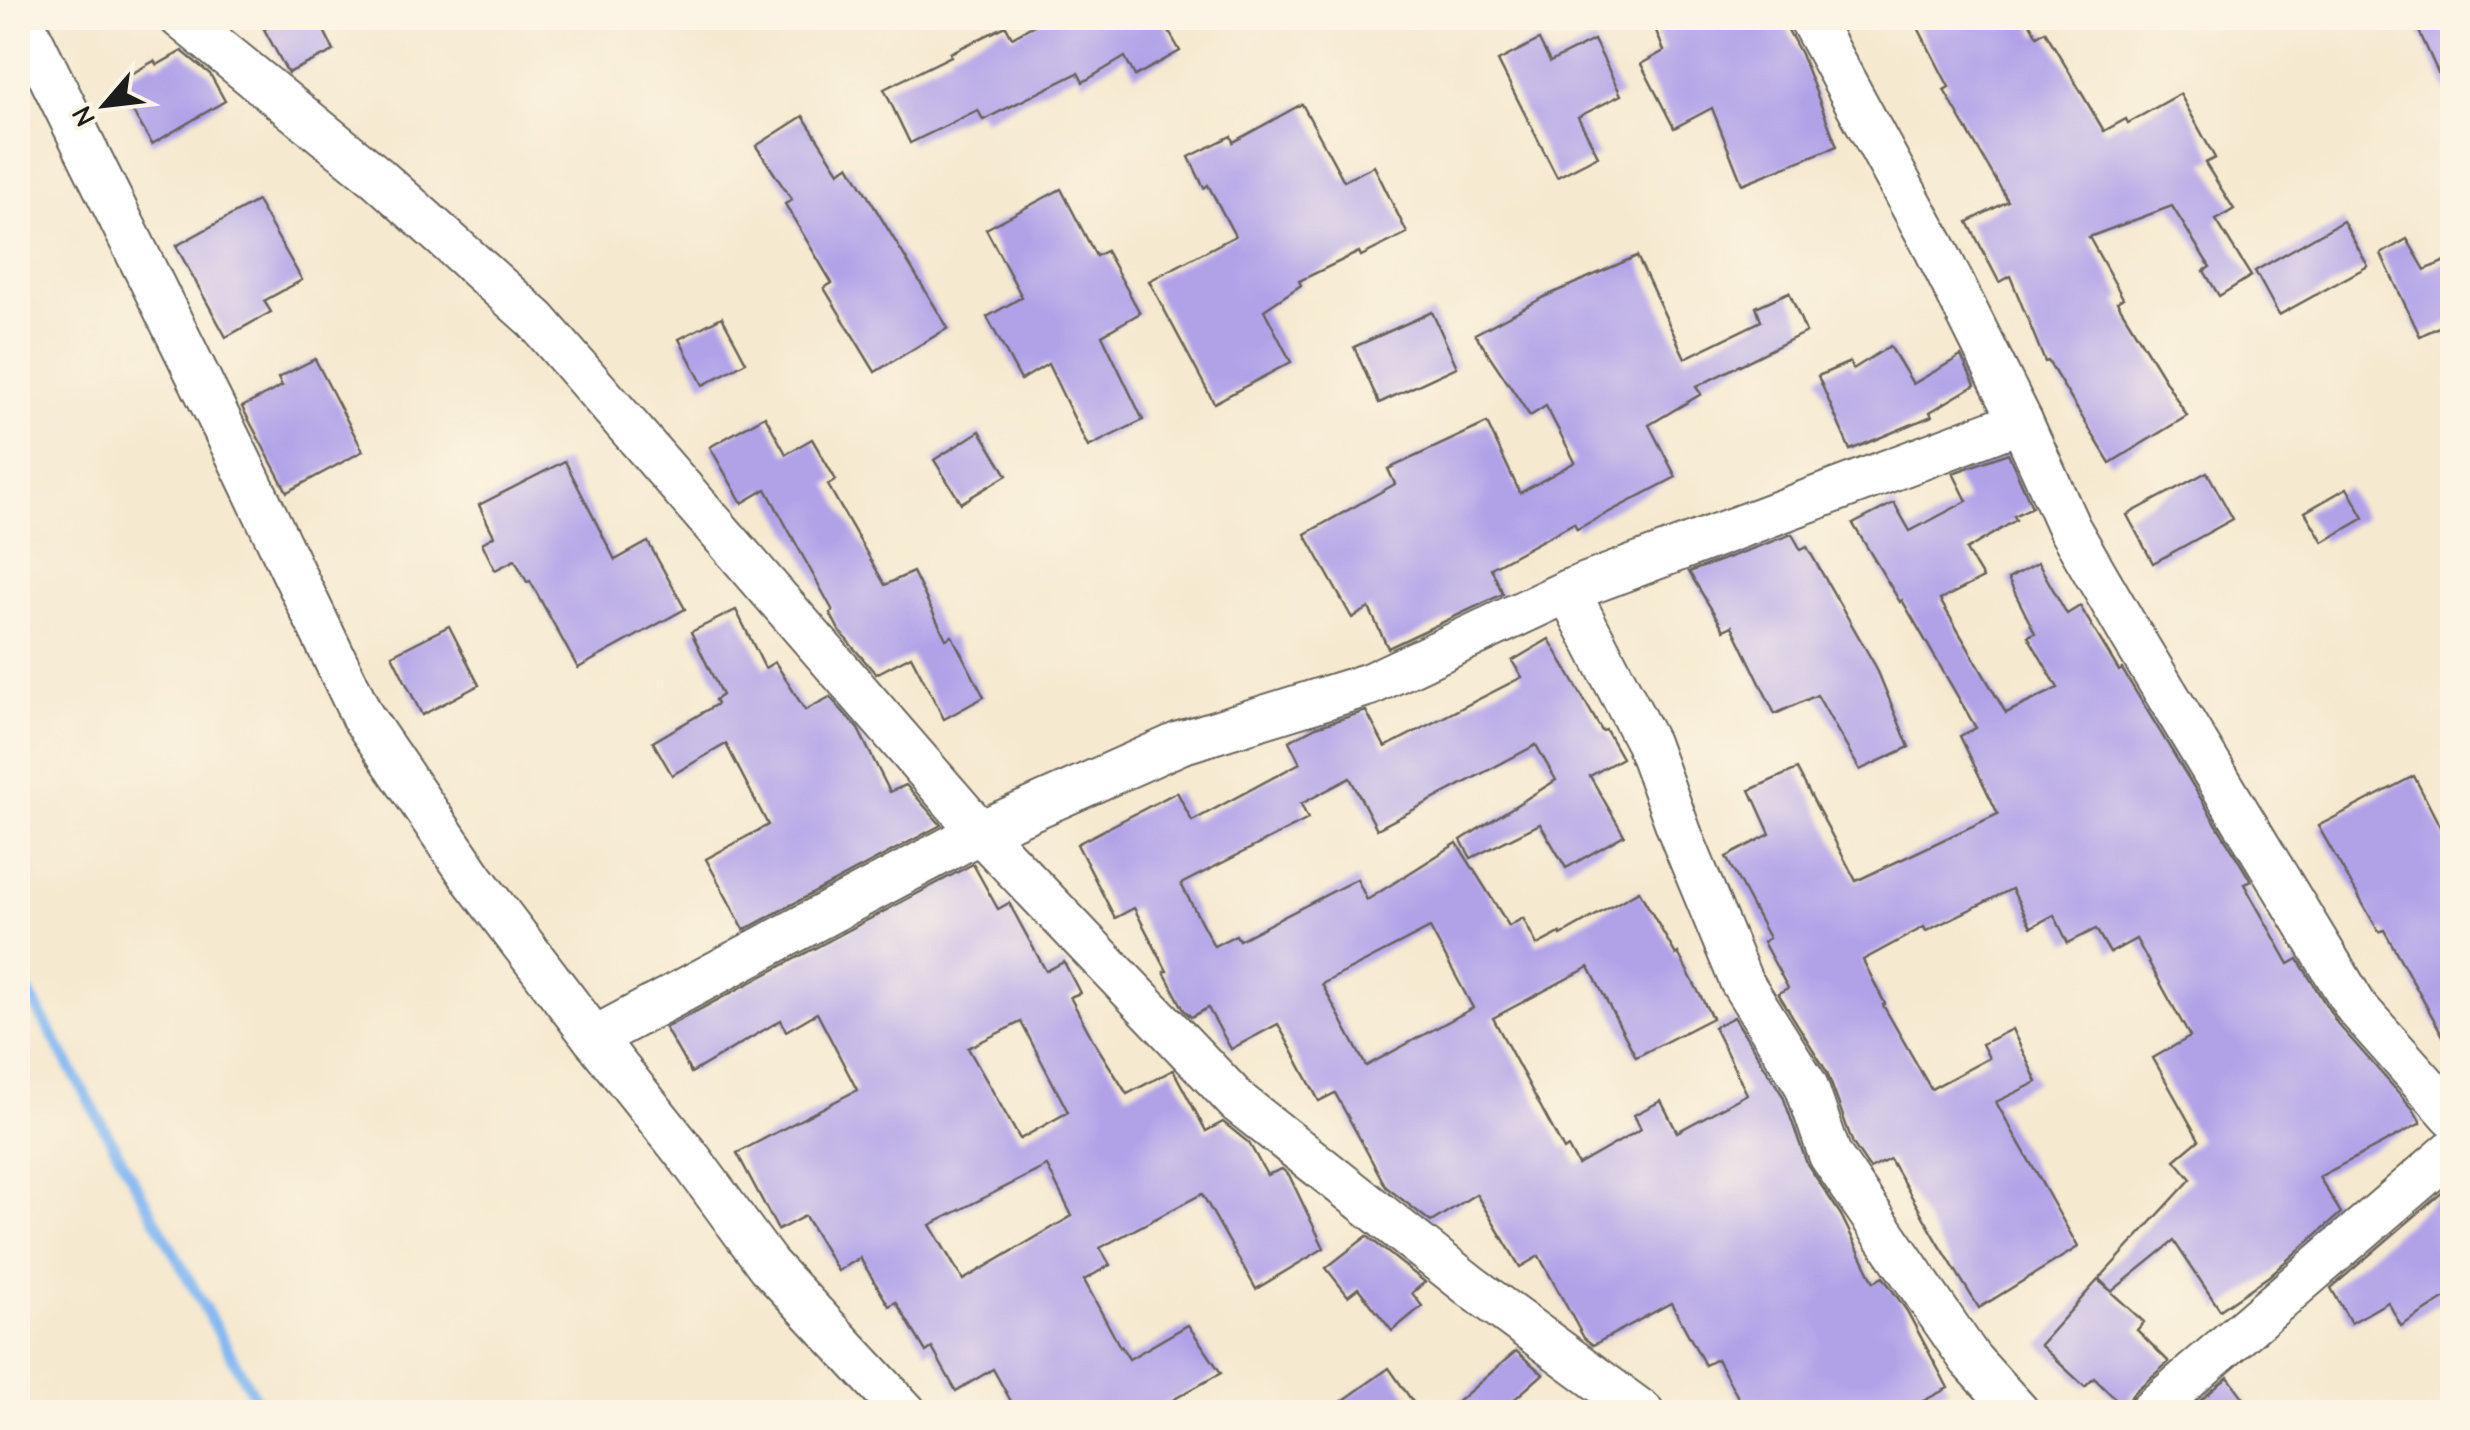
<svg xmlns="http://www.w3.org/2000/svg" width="2470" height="1430" font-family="'Comic Neue',sans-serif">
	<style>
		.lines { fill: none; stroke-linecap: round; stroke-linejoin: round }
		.stream { stroke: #84b9f2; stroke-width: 11 }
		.building { fill: #b1a2e8; fill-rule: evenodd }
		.minor-casing { stroke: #68645b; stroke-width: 46 }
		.minor { stroke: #fff; stroke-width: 42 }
	</style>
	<rect width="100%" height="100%" fill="#fcf5e5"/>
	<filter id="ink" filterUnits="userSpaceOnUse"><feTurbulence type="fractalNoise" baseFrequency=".01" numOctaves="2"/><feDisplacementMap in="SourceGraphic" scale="20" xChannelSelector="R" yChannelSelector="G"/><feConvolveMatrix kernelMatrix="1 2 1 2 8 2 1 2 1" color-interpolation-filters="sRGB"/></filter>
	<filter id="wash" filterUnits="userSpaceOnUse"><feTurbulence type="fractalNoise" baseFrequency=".0048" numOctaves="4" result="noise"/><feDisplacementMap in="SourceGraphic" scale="40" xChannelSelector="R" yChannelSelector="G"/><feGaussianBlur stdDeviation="2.25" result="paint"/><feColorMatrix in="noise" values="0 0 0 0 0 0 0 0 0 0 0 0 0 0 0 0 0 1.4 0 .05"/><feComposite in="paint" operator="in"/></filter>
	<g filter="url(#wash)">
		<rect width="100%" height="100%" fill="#f5e9cf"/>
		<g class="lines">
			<path class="stream" d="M18,974L263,1412"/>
		</g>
		<g id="blocks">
			<g class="building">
				<path d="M288,18H318L334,51L288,73L264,29Z"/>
				<path d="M1047,18H1161L1180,51L1135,76L1125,57L1083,82L1078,73L983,120L978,110L910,143L884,89L951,56L950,53L1006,26L1012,37Z"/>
				<path d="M1651,18H1785L1788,30L1801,54L1837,146L1742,184L1712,108L1674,128L1641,64L1664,51Z"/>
				<path d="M1913,18H2027L2037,36L2045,31L2104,131L2126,119L2128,123L2180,94L2215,158L2205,163L2234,209L2216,220L2251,276L2219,296L2204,271L2210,267L2172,206L2089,237L2123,298L2117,302L2187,416L2110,463L2048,361L2045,362L2010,276L1999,282L1968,222L2008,201L1944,90L1949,87Z"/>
				<path d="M2413,18H2452V103Z"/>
				<path d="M1539,40L1550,62L1594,40L1621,95L1578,117L1598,156L1557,177L1498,61Z"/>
				<path d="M182,51L210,74L225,101L152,144L116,83L154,61L157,65Z"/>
				<path d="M1302,104L1344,181L1374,166L1407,233L1361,256L1359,252L1299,281L1301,285L1264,310L1291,362L1214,403L1149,281L1235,236L1208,185L1204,188L1189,157L1231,136L1233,142Z"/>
				<path d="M803,116L839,172L849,165L948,328L875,372L824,288L832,283L785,204L792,200L756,146Z"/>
				<path d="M1061,189L1096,256L1106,251L1140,313L1102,335L1143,420L1088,447L1048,364L1021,380L987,317L1022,297L986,229Z"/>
				<path d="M257,201L302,280L264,301L271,312L226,337L176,246Z"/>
				<path d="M2343,221L2368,266L2279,315L2255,271Z"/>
				<path d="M2407,239L2425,270L2452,258V321L2420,336L2381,254Z"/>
				<path d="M1637,256L1685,358L1761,321L1756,307L1789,292L1806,332L1696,387L1701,394L1649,425L1676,477L1577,529L1574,523L1491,568L1503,594L1388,648L1369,608L1352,618L1305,534L1395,484L1388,469L1487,423L1520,493L1575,462L1546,406L1530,416L1475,334L1546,296Z"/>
				<path d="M1432,312L1457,367L1379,403L1354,347Z"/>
				<path d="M722,317L746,362L703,385L679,339Z"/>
				<path d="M1890,346L1913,384L1961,356L1975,385L1930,412L1932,416L1850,450L1818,376L1850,362L1853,369Z"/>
				<path d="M315,359L363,451L287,492L242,407L282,386L278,378Z"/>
				<path d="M765,416L786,454L812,439L836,480L828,485L885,585L913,572L946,639L952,636L984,697L944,719L911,656L876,674L840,632L830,613L833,611L766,489L742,503L710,447Z"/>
				<path d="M980,431L1007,475L961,503L934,460Z"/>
				<path d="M2008,453L2032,507L2014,516L2016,520L1966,550L1983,578L1940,600L2006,713L2058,688L2028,636L2035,633L2008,579L2038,563L2067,614L2080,606L2119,671L2122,669L2251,881L2244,884L2289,964L2298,959L2337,1023L2413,1109L2421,1123L2319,1177L2341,1213L2269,1276L2220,1310L2174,1241L2111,1292L2144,1322L2137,1330L2169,1362L2133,1393L2125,1408L2094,1378L2085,1387L2040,1345L2098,1280L2111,1291L2099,1279L2191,1179L2175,1160L2199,1140L2153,1058L2190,1037L2136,939L2110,953L2096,929L2068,943L2054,915L2031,927L2012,889L1926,931L1924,927L1863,960L1885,1004L1883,1005L1931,1089L1989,1058L1982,1044L2012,1029L2037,1082L1996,1102L2078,1247L1979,1308L1939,1244L1890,1159L1870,1169L1853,1144L1827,1072L1778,993L1788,988L1763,942L1769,938L1726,857L1770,834L1750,790L1797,769L1856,881L1998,814L1960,736L1976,728L1902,600L1900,602L1853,524L1894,503L1910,531L1967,501L1953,473Z"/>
				<path d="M565,461L615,560L648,542L685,609L578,668L530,581L527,582L515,560L495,570L482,543L494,536L479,505Z"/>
				<path d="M2207,472L2233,519L2153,563L2127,515Z"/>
				<path d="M2347,488L2364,518L2323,542L2305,512Z"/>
				<path d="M1792,534L1801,550L1807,547L1876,667L1909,747L1860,770L1817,695L1775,714L1732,626L1724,630L1689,572Z"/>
				<path d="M736,610L765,668L775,662L805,710L830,697L858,729L890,792L906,785L941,825L744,930L706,859L768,825L726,744L672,775L653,742L717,704L715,700L722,695L691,632Z"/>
				<path d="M449,626L479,685L422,715L392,655Z"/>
				<path d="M1549,639L1602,731L1606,730L1622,758L1590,776L1624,835L1566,868L1540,824L1471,858L1461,840L1556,780L1536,745L1377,829L1350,778L1301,804L1308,819L1181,884L1214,946L1236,935L1239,940L1357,879L1367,900L1457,843L1509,926L1523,918L1537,945L1560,933L1561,935L1639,891L1676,955L1678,953L1712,1018L1636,1057L1589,967L1493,1018L1564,1150L1568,1147L1578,1165L1641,1129L1634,1115L1661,1101L1677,1132L1747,1094L1714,1027L1734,1017L1783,1096L1807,1164L1841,1215L1874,1282L1883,1277L1907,1311L1948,1388L1902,1412H1746L1717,1359L1705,1365L1671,1303L1593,1345L1584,1338L1539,1256L1520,1267L1476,1194L1431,1222L1386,1187L1335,1093L1319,1101L1278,1024L1231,1049L1208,1008L1191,1017L1184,1010L1164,972L1167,971L1134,908L1115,918L1077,844L1177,792L1192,821L1300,763L1289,741L1316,727L1366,711L1385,747L1522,677L1512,661ZM1430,928L1473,1008L1366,1066L1322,984Z"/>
				<path d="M2414,776L2452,850V1052L2384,930L2379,932L2318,826Z"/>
				<path d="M973,864L998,909L1009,903L1046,971L1064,962L1080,993L1070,997L1093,1040L1127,1094L1173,1070L1206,1131L1223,1122L1249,1143L1267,1175L1282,1169L1289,1175L1324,1248L1256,1289L1202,1194L1100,1248L1110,1265L1084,1280L1120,1347L1121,1346L1129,1359L1188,1325L1221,1373L1151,1412H1017L993,1369L956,1391L932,1348L926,1352L896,1302L889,1306L860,1258L838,1271L805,1216L778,1230L737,1153L857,1090L817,1013L786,1031L781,1020L691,1073L665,1028ZM1021,1022L1068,1112L1020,1139L968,1048ZM1047,1166L1072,1216L963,1280L930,1225Z"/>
				<path d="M2452,1184V1294L2401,1326L2388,1302L2351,1323L2331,1288Z"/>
				<path d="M1367,1236L1425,1282L1412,1293L1422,1306L1392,1331L1358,1288L1348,1296L1326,1268Z"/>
				<path d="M1516,1351L1543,1374L1500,1412H1446Z"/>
				<path d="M1389,1368L1420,1412H1327Z"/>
				<path d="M2228,1377L2254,1412H2187Z"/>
			</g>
		</g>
	</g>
	<g filter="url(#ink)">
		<use href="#blocks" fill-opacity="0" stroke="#68645b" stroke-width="2.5"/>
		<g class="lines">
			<g class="minor-casing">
				<g id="minor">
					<path d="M21,18L239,459L362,716L473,879L594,1038L691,1160L768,1265L905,1412"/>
					<path d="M181,18L378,178L536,320L980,832L1238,1102L1472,1287L1642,1412"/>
					<path d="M1810,18L1935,248L2021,421L2069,528L2131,635L2356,1007L2452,1115"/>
					<path d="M1568,591L1647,743L1683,841L1741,981L1806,1085L1830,1155L1970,1359L2018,1412"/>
					<path d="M594,1038L980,832L1180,743L1370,684L1568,591L2021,421"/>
					<path d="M2149,1412L2452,1151"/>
				</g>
			</g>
			<use href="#minor" class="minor"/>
		</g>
	</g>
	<rect width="2470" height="1430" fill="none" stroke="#fcf5e5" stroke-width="60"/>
	<g transform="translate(105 105) rotate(242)" stroke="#fcf5e5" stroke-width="8" paint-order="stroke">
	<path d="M0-8L18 38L0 25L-18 38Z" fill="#1c1c1c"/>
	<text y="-15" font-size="28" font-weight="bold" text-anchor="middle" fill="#1c1c1c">N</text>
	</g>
</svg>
